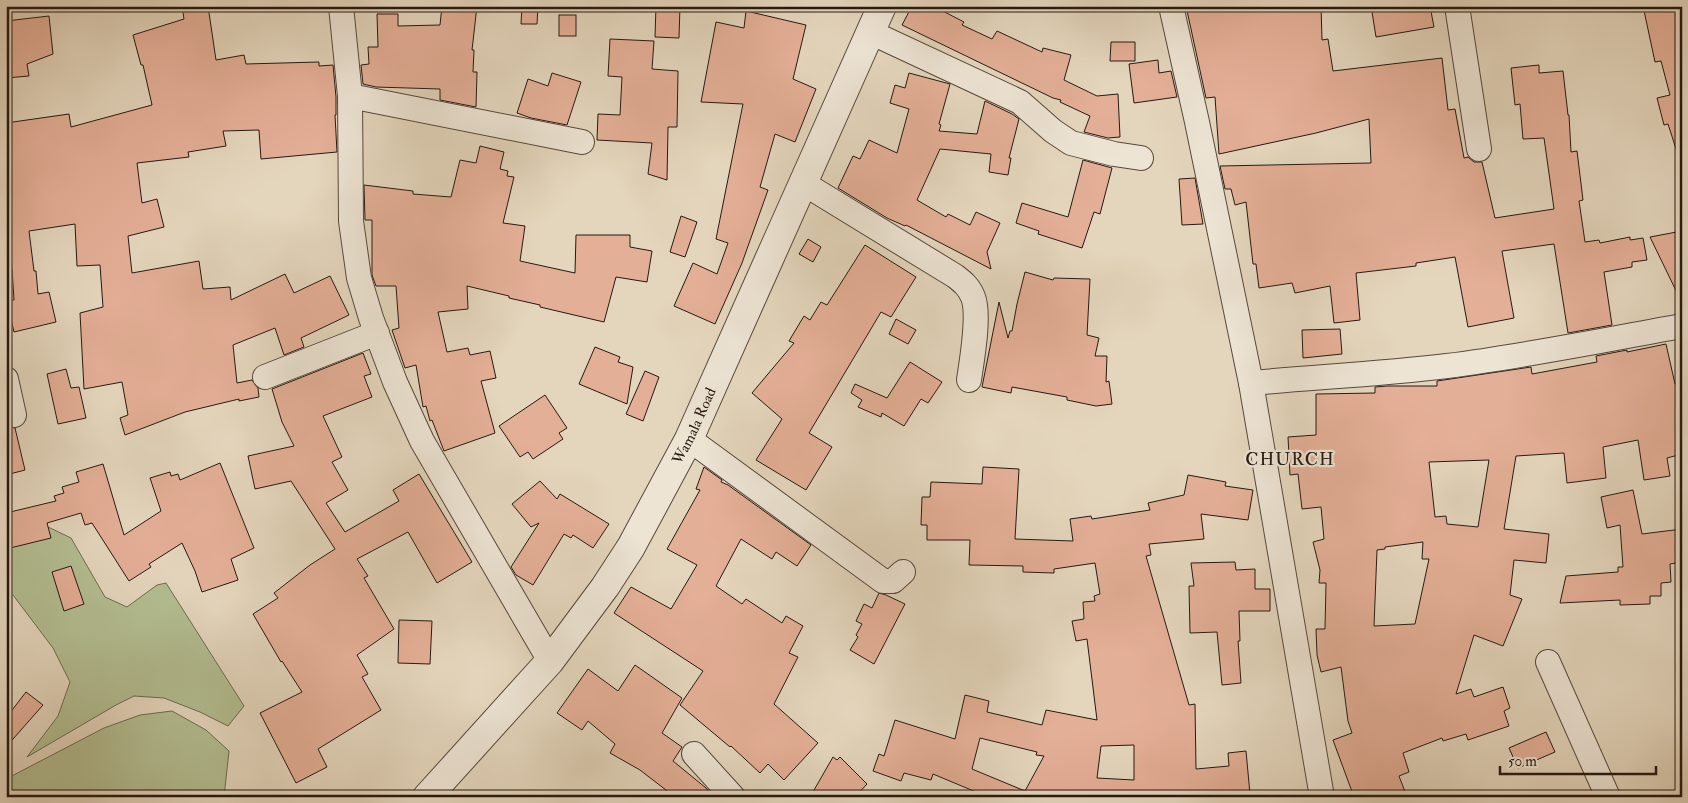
<svg xmlns="http://www.w3.org/2000/svg" width="1688" height="803" font-family="'IM FELL Double Pica',serif">
	<style>
		.green { fill: #b3be92; stroke: #6c6c52 }
		.building { fill: #e4af97; stroke: #261911; fill-rule: evenodd }
		.lines { fill: none; stroke-linecap: round; stroke-linejoin: round }
		.minor-casing { stroke: #56483c; stroke-width: 26 }
		.tertiary-casing { stroke: #56483c; stroke-width: 30 }
		.minor { stroke: #ede4d4; stroke-width: 24 }
		.tertiary { stroke: #ede4d4; stroke-width: 28 }
		.labels { text-anchor: middle; dominant-baseline: central; stroke-width: 4.5; stroke-linejoin: round; paint-order: stroke }
		.street-label { font-size: 15px; fill: #261911; stroke: #ede4d4 }
		.quarter-label { font-size: 18px; letter-spacing: 1px; fill: #261911; stroke: #ede4d4 }
	</style>
	<rect width="100%" height="100%" fill="#e4d6bd"/>
	<filter id="stains"><feTurbulence type="fractalNoise" baseFrequency=".004" numOctaves="4"/><feColorMatrix values="0 0 0 0 .2 0 0 0 0 .09 0 0 0 0 .02 0 0 0 .5 -.17"/></filter>
	<radialGradient id="worn" r=".72"><stop offset=".6" stop-color="#630" stop-opacity="0"/><stop offset="1" stop-color="#630" stop-opacity=".3"/></radialGradient>
	<g class="green">
		<path d="M44,525L71,538L105,597L127,607L157,585L166,583L244,706L228,726L200,712L164,698L134,696L116,705L27,757L58,716L70,682L53,648L13,595L6,590V549Z"/>
		<path d="M172,711L206,730L229,751L224,797H11L6,793V779L104,728L140,715Z"/>
	</g>
	<g class="building">
		<path d="M182,6H208L216,60L244,55L246,64L319,62V66L333,65L336,97V115H335L337,152L261,159L259,130L223,131L226,146L188,152L189,157L137,163L142,203L157,199L164,227L128,236L132,273L199,261L203,289L230,287L231,300L285,274L294,293L330,276L349,315L301,338L304,347L284,355L275,328L233,345L237,383L252,380L258,388L259,397L239,401V399L185,412L125,435L120,418L128,415L122,382L84,389L80,313L103,307L100,265L77,266L75,224L29,231L34,271H36L38,294L49,292L56,322L14,332L7,301L14,300L12,269H8L6,258V123L69,114L71,127L152,105L143,65H141L133,35L184,19Z"/>
		<path d="M442,6H477L472,50H474L473,72H477L476,107L440,100V89L376,87L363,84L361,65L369,64L368,47H378L377,14H398V26L440,25Z"/>
		<path d="M522,6H538L537,24H521Z"/>
		<path d="M656,6H680L679,38L655,37Z"/>
		<path d="M912,6H933L964,22L962,25L992,39L997,31L1042,52L1043,48L1071,55L1064,80L1097,96L1118,94L1120,137L1108,138L1084,132L1090,116L1060,102L1061,100L1053,98L902,25Z"/>
		<path d="M1186,6H1321L1322,40L1328,39L1333,71L1442,58L1448,110L1455,109L1464,158L1468,157L1474,162H1482L1495,218L1554,209L1544,138L1523,139L1520,104L1515,105L1511,68L1539,65V73L1563,71L1568,115H1569L1571,152L1577,151L1583,200L1579,201L1585,242L1599,240L1600,243L1630,237V240L1643,238L1647,260L1632,262V267L1604,272L1612,325L1568,333L1554,244L1502,251L1514,318L1468,327L1455,257L1416,263V266L1356,273L1360,320L1334,323L1330,286L1295,293L1292,283L1259,288L1256,264H1253L1246,202L1235,205L1231,189H1225L1220,166L1371,163L1369,119L1316,133L1219,154L1215,97L1206,98Z"/>
		<path d="M1377,6H1430L1434,27L1376,37L1372,12L1378,10Z"/>
		<path d="M1643,6H1675L1682,39V155H1678L1668,124L1664,125L1657,98L1670,95L1661,61L1655,62Z"/>
		<path d="M746,11L806,25L793,79L816,89L795,142L775,134L760,187L768,190L742,263L715,324L674,306L693,263L717,274L728,243L716,239L743,104L701,102L716,22L744,28Z"/>
		<rect x="559" y="15" width="17" height="21"/>
		<path d="M49,16L53,54L27,64L29,76L6,78V21Z"/>
		<path d="M610,39L654,41L652,69L678,71L677,127H668L667,180L648,174L652,143L597,140L598,114L620,115L622,77L608,76Z"/>
		<path d="M1111,42H1135V61H1110Z"/>
		<path d="M1158,60L1159,73L1171,71L1177,97L1134,103L1129,64Z"/>
		<path d="M552,73L581,82L567,125L531,118L517,113L528,79L548,86Z"/>
		<path d="M909,73L950,84L939,124L941,125L939,131L977,134L985,101L1012,114L1019,119L1009,158H1011L1008,175L989,172L991,154L940,149L917,200L946,217L948,214L970,225L976,212L1000,223L987,252L991,269L906,225L905,226L887,218L838,188L853,156L860,159L869,140L897,153L909,109L890,103L895,85L905,88Z"/>
		<path d="M480,146L504,152L500,169L508,171L507,176L514,177L503,223L525,226L520,261L575,273L576,235H630V247L652,251L647,282L616,277L604,322L540,307V305L509,298V296L467,286L468,309L438,312L447,352L468,348L470,355L490,351L496,378L481,381L495,433L444,451L432,420L430,421L426,406L423,407L416,365L405,368L392,330L399,328L396,286H376L372,275V220H365L364,185L413,191V194L451,197L460,160L476,163Z"/>
		<path d="M1083,160L1112,168L1100,214L1094,212L1082,248L1038,234L1039,231L1016,223L1022,203L1068,217Z"/>
		<path d="M1195,178L1203,224L1182,225L1179,179Z"/>
		<path d="M681,216L697,222L685,257L670,252Z"/>
		<path d="M1682,231V303L1650,237Z"/>
		<path d="M808,239L821,247L813,262L799,254Z"/>
		<path d="M865,245L916,277L891,317L881,312L809,433L832,447L806,490L756,460L782,419L752,393L794,343L789,341L804,316L810,320L821,302L827,305Z"/>
		<path d="M1025,272L1053,280L1054,278L1090,279L1087,335L1099,338L1095,356H1107L1106,382L1109,381L1112,404L1096,406L1067,400V397L1012,387L1011,393L982,387L999,302L1008,338L1010,331H1012L1017,304Z"/>
		<path d="M896,319L916,330L908,344L889,334Z"/>
		<path d="M1340,329L1342,354L1303,358L1302,330Z"/>
		<path d="M1666,344L1675,384L1682,382V454L1667,458L1670,476L1644,480L1638,440L1603,447L1606,478L1567,483L1564,453L1516,456L1504,529L1549,534L1546,563L1514,560L1510,595L1522,599L1503,646L1474,635L1456,694L1471,689L1474,697L1503,687L1510,708L1504,711L1509,726L1468,740L1466,734L1443,741L1442,738L1403,753L1409,772L1399,776L1407,797H1354L1333,740L1352,733L1348,721L1341,667L1321,672L1317,655L1316,629H1325L1326,583H1319L1320,570L1313,542L1324,539L1321,507L1302,509L1298,474L1290,475L1288,437L1316,435V394L1375,393V387L1387,386H1437V381L1531,367L1532,374L1597,362L1596,356L1627,350V352ZM1489,460L1478,527L1447,524L1446,516L1435,517L1429,462ZM1423,542L1422,559H1429L1415,624L1374,626L1377,550L1385,549V547Z"/>
		<path d="M595,347L620,357L618,362L633,367L627,404L579,384Z"/>
		<path d="M363,353L371,374L364,376L372,397L323,416L342,457L332,462L348,490L326,503L345,532L399,501L393,490L419,474L472,562L437,583L408,532L357,559L368,576L364,578L394,629L357,655L368,674L362,677L381,710L318,749L327,767L296,783L260,713L302,692L282,661L281,662L253,614L278,598L274,593L310,565L335,549L291,481L255,489L248,456L294,446L282,422L272,389Z"/>
		<path d="M910,362L942,382L928,403L921,399L904,426L882,413L881,417L858,407L862,400L851,393L855,384L887,398Z"/>
		<path d="M66,369L71,388L79,387L86,418L58,424L47,374Z"/>
		<path d="M645,371L659,377L643,421L626,414Z"/>
		<path d="M545,395L567,428L559,433L563,439L533,459L528,452L520,457L499,426Z"/>
		<path d="M6,426L15,428L25,470L6,475Z"/>
		<path d="M220,463L254,548L231,559L238,580L202,592L195,571L182,543L149,564L151,567L129,581L92,523L85,525L81,513L47,523L51,538L6,549V513L56,501L54,496L64,493L62,487L79,482L76,472L103,464L124,535L161,511L150,478L170,472L171,476L178,474L180,480Z"/>
		<path d="M704,467L722,480L721,482L728,485L811,545L797,566L776,552L772,559L741,539L716,586L742,604L746,599L782,623L786,616L803,626L789,653L798,657L774,704L818,743L784,780L768,764L760,773L731,746L730,747L680,705L703,671L614,613L631,587L671,609L697,565L667,549L700,490L696,489Z"/>
		<path d="M983,467L1019,469L1015,539L1073,541L1070,519L1091,516L1092,519L1150,510L1148,503L1184,495L1188,475L1226,482L1225,486L1253,490L1248,520L1201,514L1204,539L1149,544L1151,555L1146,556L1189,705L1195,704L1196,769L1229,766L1228,753L1246,751L1250,794L1216,797H988L933,774L931,780L904,773L901,781L873,771L879,754L884,756L895,720L955,739L965,695L989,701L987,712L1042,725L1046,710L1097,720L1087,639L1076,641L1072,621L1084,619L1083,602L1095,601L1094,596L1100,594L1095,563L1054,569V573L1023,572V566L969,565L970,540H927V525H921L922,497H930L931,482L982,484ZM980,738L1037,752L1036,755L1044,756L1025,791L972,769ZM1134,745V780L1097,778L1101,746Z"/>
		<path d="M540,481L557,499L560,494L609,524L593,548L573,535L571,538L564,534L533,585L516,575L511,567L539,523L531,527L512,504Z"/>
		<path d="M1633,490L1642,534L1682,529V562L1670,564L1671,582L1661,583V596H1650V604L1620,605V600L1560,603L1566,576L1618,572V567H1623L1620,525L1607,528L1601,497Z"/>
		<path d="M1235,562L1236,570L1255,569V589H1270V611H1239L1240,641H1238L1241,683L1222,685L1217,632L1190,633L1189,586H1194L1191,563Z"/>
		<path d="M71,566L84,604L64,611L52,572Z"/>
		<path d="M879,593L886,595L905,604L874,664L850,650L858,637L856,635L862,624L856,621L864,604L872,608Z"/>
		<path d="M399,620L432,621L430,664L398,663Z"/>
		<path d="M635,665L682,698L662,733L682,747L673,761L706,788L714,797H675L640,770L610,753L615,744L588,721L582,730L557,713L588,669L618,691Z"/>
		<path d="M26,692L43,705L6,747V718Z"/>
		<path d="M1546,732L1555,752L1518,768L1509,748Z"/>
		<path d="M833,757L837,760L840,757L867,784L855,797H810Z"/>
	</g>
	<g class="lines">
		<g class="minor-casing">
			<g id="minor">
				<path d="M341,6L350,96L351,221L359,278L371,318L395,382L422,441L550,661"/>
				<path d="M1171,6L1197,122L1251,383L1322,797"/>
				<path d="M1457,6L1479,149"/>
				<path d="M870,32L1020,102L1053,131L1071,143L1114,154L1141,158"/>
				<path d="M350,96L582,142"/>
				<path d="M803,183L955,276C963,282 969,287 973,297C980,315 972,359 969,380"/>
				<path d="M265,377L377,333"/>
				<path d="M6,379L14,415"/>
				<path d="M1251,383C1316,377 1382,374 1447,366C1526,356 1604,340 1682,326"/>
				<path d="M689,439L883,581H893L903,572"/>
				<path d="M1548,662L1608,797"/>
				<path d="M694,754L733,797"/>
			</g>
		</g>
		<g class="tertiary-casing">
			<g id="tertiary">
				<path id="s1" d="M427,797L550,661L605,587L631,547L689,439L882,6"/>
			</g>
		</g>
		<use href="#minor" class="minor"/>
		<use href="#tertiary" class="tertiary"/>
	</g>
	<g class="labels">
		<g class="street-label">
			<text stroke="none"><textPath href="#s1" startOffset="460">Wamala Road</textPath></text>
		</g>
		<g class="quarter-label">
			<text x="1290" y="459">CHURCH</text>
		</g>
	</g>
	<rect width="1688" height="803" fill="none" stroke="#e4d6bd" stroke-width="25"/>
	<rect x="8" y="8" width="1673" height="788" fill="none" stroke="#261911" stroke-width="2.5"/>
	<rect x="12" y="12" width="1663" height="778" fill="none" stroke="#261911"/>
	<path d="M1500 766v8h156v-8" fill="none" stroke="#261911" stroke-width="2.5"/>
	<text x="1508" y="766" font-size="15" fill="#261911" stroke="#ede4d4" stroke-width="4" paint-order="stroke">50 m</text>
	<rect width="100%" height="100%" filter="url(#stains)"/>
	<rect width="100%" height="100%" fill="url(#worn)"/>
</svg>
